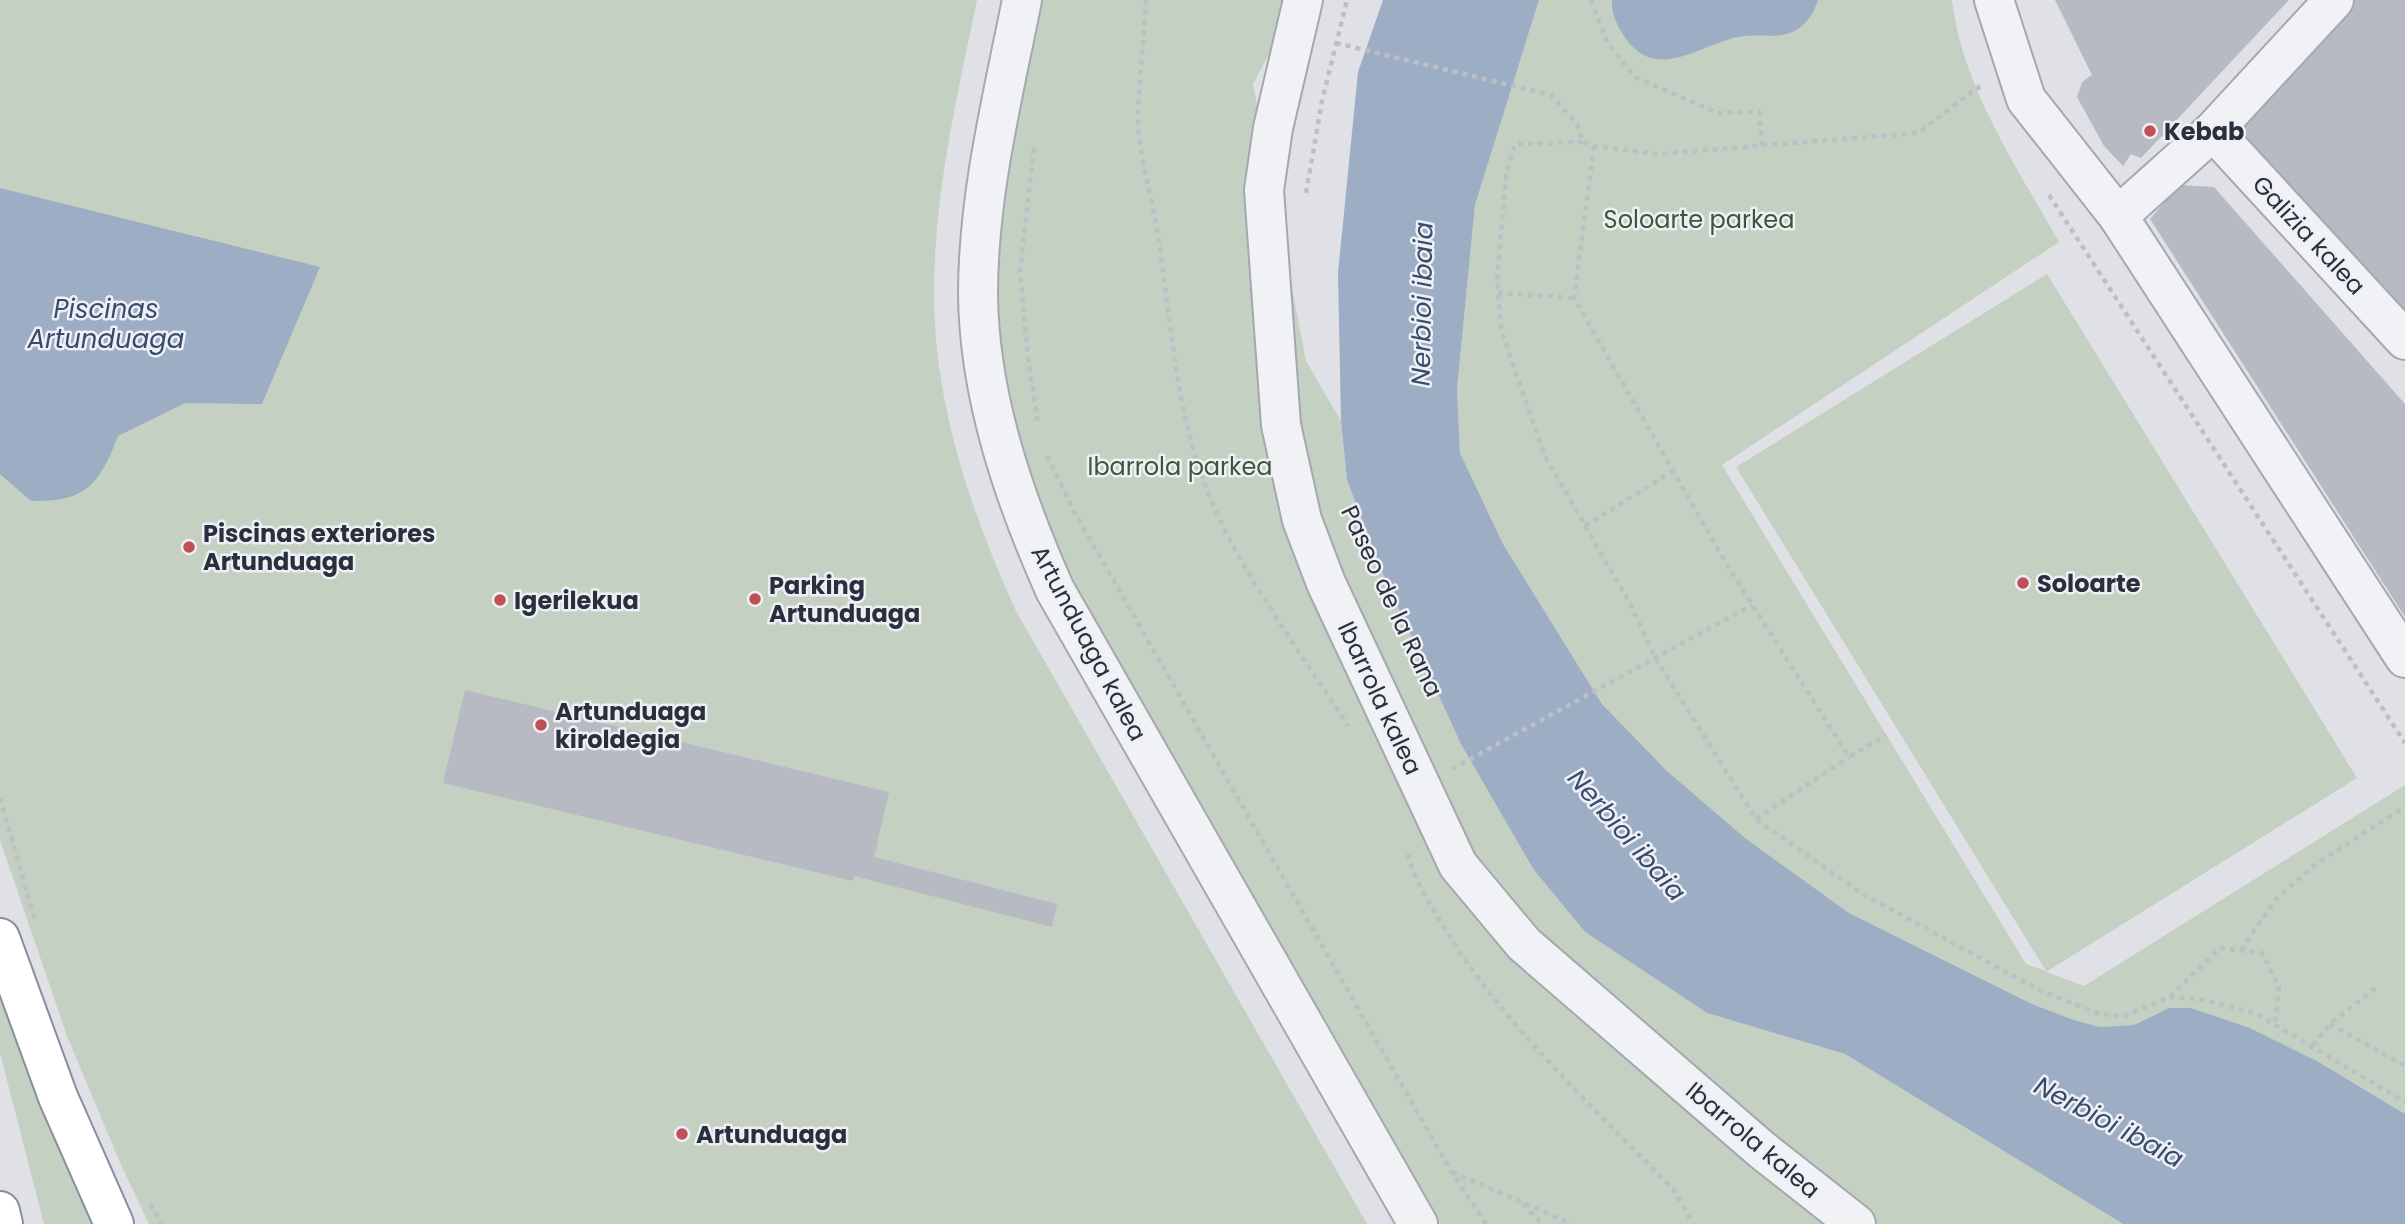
<svg xmlns="http://www.w3.org/2000/svg" width="2405" height="1224" font-family="Poppins,sans-serif">
	<style>
		.green { fill: #c4d0c1 }
		.water { fill: #9dadc4 }
		.building { fill: #b7bac3 }
		.lines { fill: none; stroke-linecap: round; stroke-linejoin: round }
		.street-casing { stroke: #a5a8b0; stroke-width: 42 }
		.highway-casing { stroke: #888e9c; stroke-width: 42 }
		.path { stroke: #bdbfc6; stroke-width: 4.5; stroke-dasharray: 5 5; stroke-linecap: butt }
		.street { stroke: #f1f2f6; stroke-width: 38 }
		.highway { stroke: #fff; stroke-width: 38 }
		.poi-dot { fill: #c14f58; stroke: #eef0f5; stroke-width: 2.5 }
		.labels { text-anchor: middle; dominant-baseline: central; stroke-width: 5; stroke-linejoin: round; paint-order: stroke }
		.poi-label { font-size: 24px; font-weight: bold; fill: #292f3c; stroke: #eef0f5; text-anchor: start }
		.park-label { font-size: 24px; fill: #3c5738; stroke: #eef0f5 }
		.street-label { font-size: 24px; fill: #292f3c; stroke: #eef0f5 }
		.water-label { font-size: 26px; font-style: italic; fill: #384b6c; stroke: #eef0f5 }
	</style>
	<rect width="100%" height="100%" fill="#dfe1e7"/>
	<g class="green">
		<path d="M0,0H977C957,96 934,196 934,294C934,404 971,512 1016,611L1367,1224H149L121,1165L67,1036L0,840Z"/>
		<path d="M1043,0H1298L1253,84L1306,361L1341,421L1347,480L1383,574L1534,870L1585,932L1707,1013L1845,1054L2123,1224H1418L1055,590L1000,440L992,159Z"/>
		<path d="M1539,0H1952C1962,87 2017,167 2059,242L1722,465L2026,964L2046,971L1736,467L2047,274L2357,778L2046,972L2084,986L2405,785V1114L2317,1061L2250,1028L2191,1008H2169L2134,1025L2100,1027L2074,1020L2032,1004L1849,913L1745,838L1667,771L1602,704L1503,544L1460,453L1457,389L1475,205Z"/>
		<path d="M0,984L96,1224H44L0,1053Z"/>
	</g>
	<g class="water">
		<path d="M1383,0H1539L1475,205L1457,389L1460,453L1503,544L1602,704L1667,771L1745,838L1849,913L2032,1004L2074,1020L2100,1027L2134,1025L2169,1008H2191L2250,1028L2317,1061L2405,1114V1224H2123L1845,1054L1707,1013L1585,932L1534,870L1461,744L1383,574L1347,480L1341,421L1338,273L1358,72Z"/>
		<path d="M1612,0H1818C1814,12 1808,23 1796,30C1780,40 1757,33 1738,37C1699,45 1657,82 1626,39C1618,27 1611,15 1612,0Z"/>
		<path d="M0,188L320,267L262,404L185,403L118,436C99,485 86,502 31,501L0,474Z"/>
	</g>
	<g class="building">
		<path d="M2055,0H2289L2141,158L2131,154L2123,166L2104,146L2077,97L2082,82L2092,75Z"/>
		<path d="M2351,0H2405V326L2241,150V132L2246,116Z"/>
		<path d="M2179,185L2214,187L2405,404V617L2150,219Z"/>
		<path d="M465,690L889,792L874,857L1057,904L1052,927L854,876L853,881L443,783Z"/>
	</g>
	<g class="lines">
		<g class="street-casing">
			<g id="street">
				<path d="M1022,0C1003,96 978,195 978,294C979,396 1014,498 1055,590L1418,1224"/>
				<path d="M1303,0L1273,128L1264,190L1281,425L1302,520L1326,583L1458,865L1524,944L1762,1150L1856,1224"/>
				<path d="M1994,0L2026,99L2118,216L2405,658"/>
				<path d="M2213,131L2405,340"/>
				<path d="M2118,216L2213,131L2334,0"/>
			</g>
		</g>
		<g class="highway-casing">
			<g id="highway">
				<path d="M0,938L58,1097L114,1224"/>
				<path d="M0,1211L3,1224"/>
			</g>
		</g>
		<g class="path">
			<path d="M1146,0C1144,37 1140,74 1138,111C1137,156 1153,197 1159,241C1171,323 1176,412 1207,490C1237,568 1302,654 1348,726"/>
			<path d="M1591,0L1607,42L1635,77L1718,113L1759,112L1762,147"/>
			<path d="M1336,43L1551,95L1577,124L1583,142L1594,146L1657,154L1918,133L1978,87L1982,94"/>
			<path d="M1583,142L1515,144L1506,175L1497,279L1501,330L1545,456L1629,602L1656,659L1756,819L1861,893L2039,990L2099,1014L2124,1016L2170,997L2204,1000L2255,1013L2405,1102"/>
			<path d="M1594,146L1574,298L1727,565L1849,757L1886,735"/>
			<path d="M1034,148L1020,271L1028,358L1038,424"/>
			<path d="M1306,193L1322,101L1347,0"/>
			<path d="M2049,195L2405,743"/>
			<path d="M1498,293L1574,298"/>
			<path d="M1047,456L1075,513L1451,1171L1486,1224"/>
			<path d="M1585,526L1673,471"/>
			<path d="M1452,769L1752,605"/>
			<path d="M0,798L35,920"/>
			<path d="M1756,819L1849,757"/>
			<path d="M1408,854C1414,879 1427,899 1440,921C1501,1023 1591,1105 1674,1190L1693,1224"/>
			<path d="M2241,950L2275,900L2316,864L2405,807"/>
			<path d="M2170,997L2220,948L2262,953L2279,987L2275,1024"/>
			<path d="M2330,1024L2405,1066"/>
			<path d="M2313,1045L2330,1024L2378,986"/>
			<path d="M1452,1172L1572,1224"/>
			<path d="M150,1204L162,1224"/>
			<path d="M1523,1204L1542,1224"/>
		</g>
		<use href="#street" class="street"/>
		<use href="#highway" class="highway"/>
	</g>
	<g class="poi-dot">
		<circle cx="2150" cy="131" r="7"/>
		<circle cx="189" cy="547" r="7"/>
		<circle cx="2023" cy="583" r="7"/>
		<circle cx="755" cy="599" r="7"/>
		<circle cx="500" cy="600" r="7"/>
		<circle cx="541" cy="725" r="7"/>
		<circle cx="682" cy="1134" r="7"/>
	</g>
	<g class="labels">
		<g class="poi-label">
			<text x="2164" y="131">Kebab</text>
			<text x="203" y="533">Piscinas exteriores<tspan x="203" dy="28">Artunduaga</tspan></text>
			<text x="2037" y="583">Soloarte</text>
			<text x="769" y="585">Parking<tspan x="769" dy="28">Artunduaga</tspan></text>
			<text x="514" y="600">Igerilekua</text>
			<text x="555" y="711">Artunduaga<tspan x="555" dy="28">kiroldegia</tspan></text>
			<text x="696" y="1134">Artunduaga</text>
		</g>
		<g class="park-label">
			<text x="1699" y="219">Soloarte parkea</text>
			<text x="1180" y="466">Ibarrola parkea</text>
		</g>
		<g class="street-label">
			<text transform="translate(2309 235) rotate(47)">Galizia kalea</text>
			<text transform="translate(1392 601) rotate(65)">Paseo de la Rana</text>
			<text transform="translate(1089 643) rotate(62)">Artunduaga kalea</text>
			<text transform="translate(1380 698) rotate(65)">Ibarrola kalea</text>
			<text transform="translate(1753 1140) rotate(40)">Ibarrola kalea</text>
		</g>
		<g class="water-label">
			<text transform="translate(1422 304) rotate(-89)">Nerbioi ibaia</text>
			<text x="106" y="309">Piscinas<tspan x="106" dy="30">Artunduaga</tspan></text>
			<text transform="translate(1627 835) rotate(49)">Nerbioi ibaia</text>
			<text transform="translate(2109 1122) rotate(28)">Nerbioi ibaia</text>
		</g>
	</g>
</svg>
